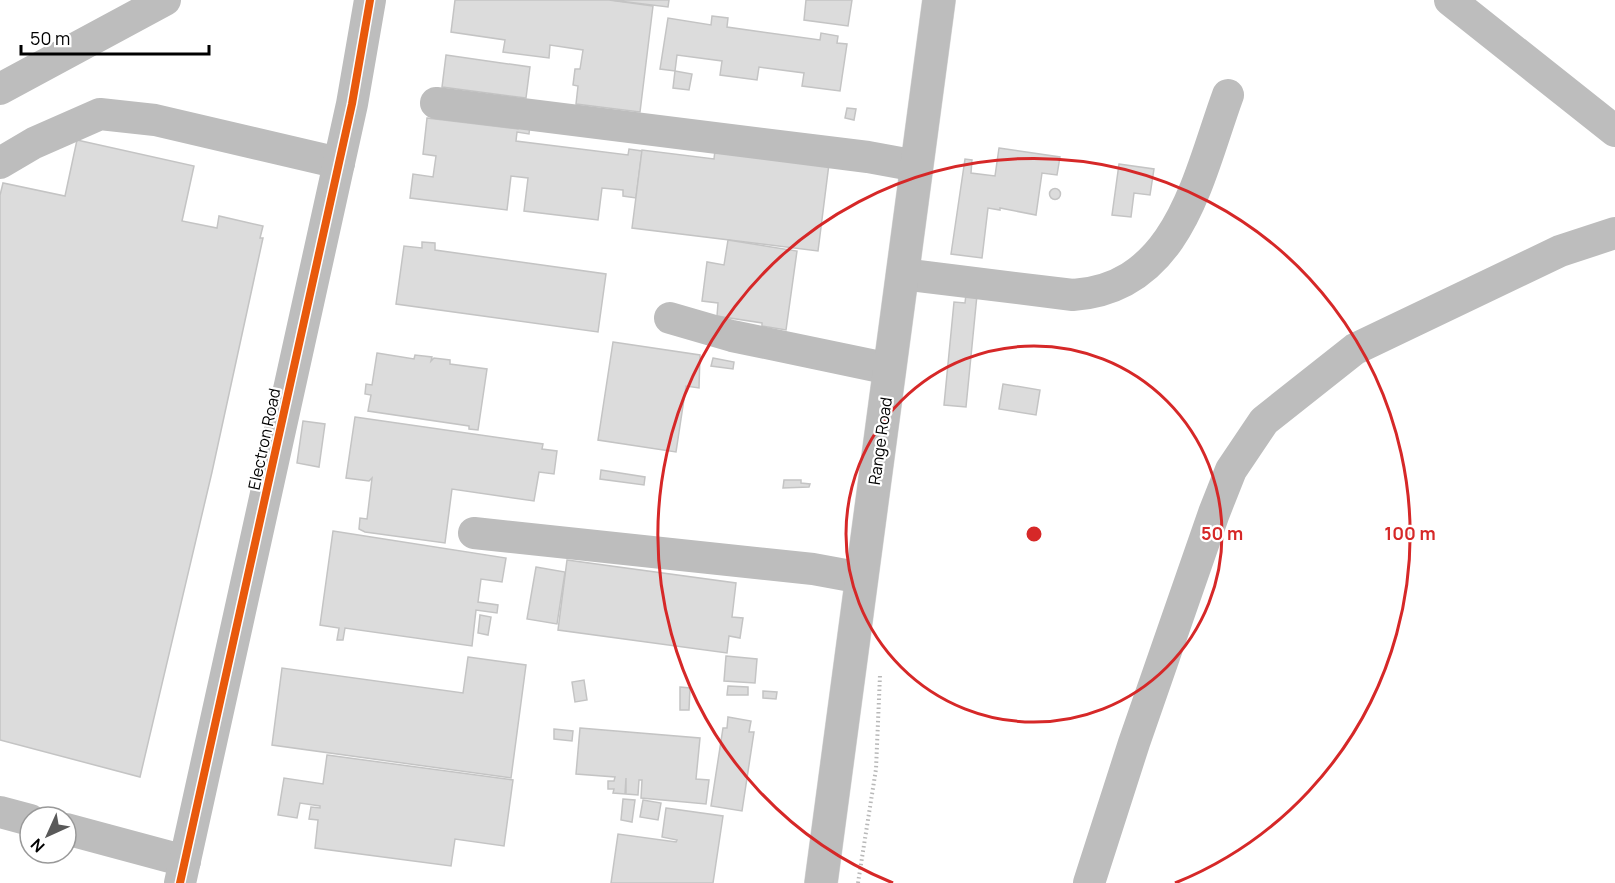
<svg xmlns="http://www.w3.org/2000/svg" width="1615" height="883" font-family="Manrope,sans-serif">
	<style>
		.building { fill: #dcdcdc; stroke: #c4c4c4; stroke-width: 1.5 }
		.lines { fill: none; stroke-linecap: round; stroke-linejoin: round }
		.major-casing { stroke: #dbdbdb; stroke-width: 34 }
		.path { stroke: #b8b8b8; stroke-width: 4; stroke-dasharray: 1.5 3; stroke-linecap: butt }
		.minor { stroke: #bdbdbd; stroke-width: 32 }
		.major { stroke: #bdbdbd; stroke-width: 33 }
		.cycleway-casing { stroke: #fff; stroke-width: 11 }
		.cycleway { stroke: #e8590c; stroke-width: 8 }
		.ring { fill: none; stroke: #d62828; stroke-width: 3 }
		.labels { text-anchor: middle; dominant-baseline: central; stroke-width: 4.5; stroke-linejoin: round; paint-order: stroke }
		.street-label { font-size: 16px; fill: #000; stroke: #fff }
		.centre { fill: #d62828; stroke: #fff; stroke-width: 3 }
		.ring-label { font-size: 18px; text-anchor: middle; font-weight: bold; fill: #d62828; stroke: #fff; stroke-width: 4.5; stroke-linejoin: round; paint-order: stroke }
	</style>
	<rect width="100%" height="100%" fill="#fff"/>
	<g class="building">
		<path d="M455,0H609L653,6L640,112L576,104L578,86L573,85L575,69H580L583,50L550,45L549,58L503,52L505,40L451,32Z"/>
		<path d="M611,0H669L668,7Z"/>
		<path d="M806,0H852L848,26L804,20Z"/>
		<path d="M712,16L728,18L727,27L820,40L821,33L838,36L837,43L847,44L840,91L802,86L804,73L759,67L757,80L720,75L722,61L677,55L675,71L660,69L668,18L711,25Z"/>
		<path d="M446,55L530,67L526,98L442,87Z"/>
		<path d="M675,71L692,74L689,90L673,88Z"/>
		<path d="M847,108L856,109L854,120L845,118Z"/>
		<path d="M427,118L518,129V123L530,125L529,134L517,132L516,141L628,155L629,149L642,151L636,198L623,196V190L602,188L598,220L524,211L528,178L511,176L507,210L410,198L413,174L433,177L436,156L423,154Z"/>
		<path d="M77,140L194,166L182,221L217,228L219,216L263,226L260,238H263L212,472L140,777L0,740V195L3,183L65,196Z"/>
		<path d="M716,142L830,156L818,251L632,228L642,150L714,159Z"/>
		<path d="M999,148L1060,157L1057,175L1042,173L1036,215L1000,208V210L988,208L982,258L951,254L965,159L972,160L971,173L995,176Z"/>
		<path d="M1119,164L1154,169L1150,195L1134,193L1131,217L1112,215Z"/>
		<circle cx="1055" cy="194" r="5.5"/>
		<path d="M728,240L797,251L786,330L762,326V323L717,316L718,303L702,301L707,262L724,265Z"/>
		<path d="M422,242L435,243V250L606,274L598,332L396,304L404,246L422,248Z"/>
		<path d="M966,294L977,295L966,407L944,405L954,302L965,303Z"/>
		<path d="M613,342L700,355L699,388L686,386L676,452L598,440Z"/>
		<path d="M377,353L414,359L415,355L432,357L431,361L434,358L450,360V364L487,369L478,430L469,429V426L368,411L371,395L365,394L366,384L372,385Z"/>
		<path d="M713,358L734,362L733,369L711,366Z"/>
		<path d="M1003,384L1040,390L1036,415L999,409Z"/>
		<path d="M355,417L543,444L542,449L557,451L554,474L539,472L534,501L452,489L445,543L365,532L359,529L360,518L367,519L372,478L369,481L346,478Z"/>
		<path d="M303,421L325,424L319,467L297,463Z"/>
		<path d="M601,470L645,477L644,485L600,479Z"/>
		<path d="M784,480H801V483L810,484L809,487L783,488Z"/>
		<path d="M333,531L506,558L502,582L481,579L478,602L498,605L497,613L476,610L472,646L345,628L343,640H337L339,628L320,625Z"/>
		<path d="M567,560L736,583L732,617L743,618L740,638L729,636L727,653L558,630Z"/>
		<path d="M536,567L565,572L557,624L527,619Z"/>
		<path d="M480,615L491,617L488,635L478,633Z"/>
		<path d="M726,656L757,659L755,683L724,681Z"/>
		<path d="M468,657L526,665L511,778L272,745L282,668L463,693Z"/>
		<path d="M584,680L587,700L575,702L572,682Z"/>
		<path d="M728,686L748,687V695H727Z"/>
		<path d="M680,687L690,688L689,710H680Z"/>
		<path d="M763,691L777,692L776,699L763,698Z"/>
		<path d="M728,717L751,721L749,732H754L742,811L711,806L723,728H727Z"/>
		<path d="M580,728L700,738L696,779L709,780L706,804L641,798L642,780H639L638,795L626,794V778L625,794L613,793L614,789H608V781H614L615,777L576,774Z"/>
		<path d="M554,729L573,731L572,741L554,739Z"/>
		<path d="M327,755L513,780L504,846L455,839L451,866L315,848L318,820L309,819L311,807L320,808V806L300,803L297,818L278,815L284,778L323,784Z"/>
		<path d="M623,799L635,800L632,822L621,820Z"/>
		<path d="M643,800L661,803L658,820L640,817Z"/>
		<path d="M666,808L723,816L713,883H611L618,834L676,842L677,840L662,837Z"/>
	</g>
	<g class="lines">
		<g class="major-casing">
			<path id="major" d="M821,883L939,0"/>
		</g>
		<path class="path" d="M858,883L876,769L880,675"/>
		<g class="minor">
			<path d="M1450,0L1615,131"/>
			<path d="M0,89L165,0"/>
			<path d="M436,103L868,157L917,166"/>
			<path d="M0,163L34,143L100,114L155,120L339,163"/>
			<path d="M902,274L1073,295C1179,288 1198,177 1228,95"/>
			<path d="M670,318L732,336L890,369"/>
			<path d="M474,533L813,569L862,578"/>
			<path d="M0,812L30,820"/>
			<path d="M66,829L185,861"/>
			<path d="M180,883L352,104L370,0"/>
			<path d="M1089,883L1134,743L1214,513L1231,470L1264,421L1355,349L1560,251L1615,233"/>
		</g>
		<use href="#major" class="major"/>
		<g class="cycleway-casing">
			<path id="cycleway" d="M180,883L352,104L370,0"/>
		</g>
		<use href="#cycleway" class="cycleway"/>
	</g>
	<g class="ring">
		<circle cx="1034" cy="534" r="188"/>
		<path d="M893 883A376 376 0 1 1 1175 883"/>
	</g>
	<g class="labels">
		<g class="street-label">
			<text transform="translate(264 439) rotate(-78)">Electron Road</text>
			<text transform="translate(880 441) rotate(-82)">Range Road</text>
		</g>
	</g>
	<circle cx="1034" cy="534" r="9" class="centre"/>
	<g class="ring-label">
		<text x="1222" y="540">50 m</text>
		<text x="1410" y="540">100 m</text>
	</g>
	<g transform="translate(48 835) rotate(225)"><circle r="28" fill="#ffffff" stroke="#999999" stroke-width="1.5"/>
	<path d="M0-4.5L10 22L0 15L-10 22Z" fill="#595959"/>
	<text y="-9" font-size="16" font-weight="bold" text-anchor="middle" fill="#000000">N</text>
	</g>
	<path d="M21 45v9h188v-9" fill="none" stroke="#000000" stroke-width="3"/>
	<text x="30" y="45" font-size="18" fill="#000000" stroke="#ffffff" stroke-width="4.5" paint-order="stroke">50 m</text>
</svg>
